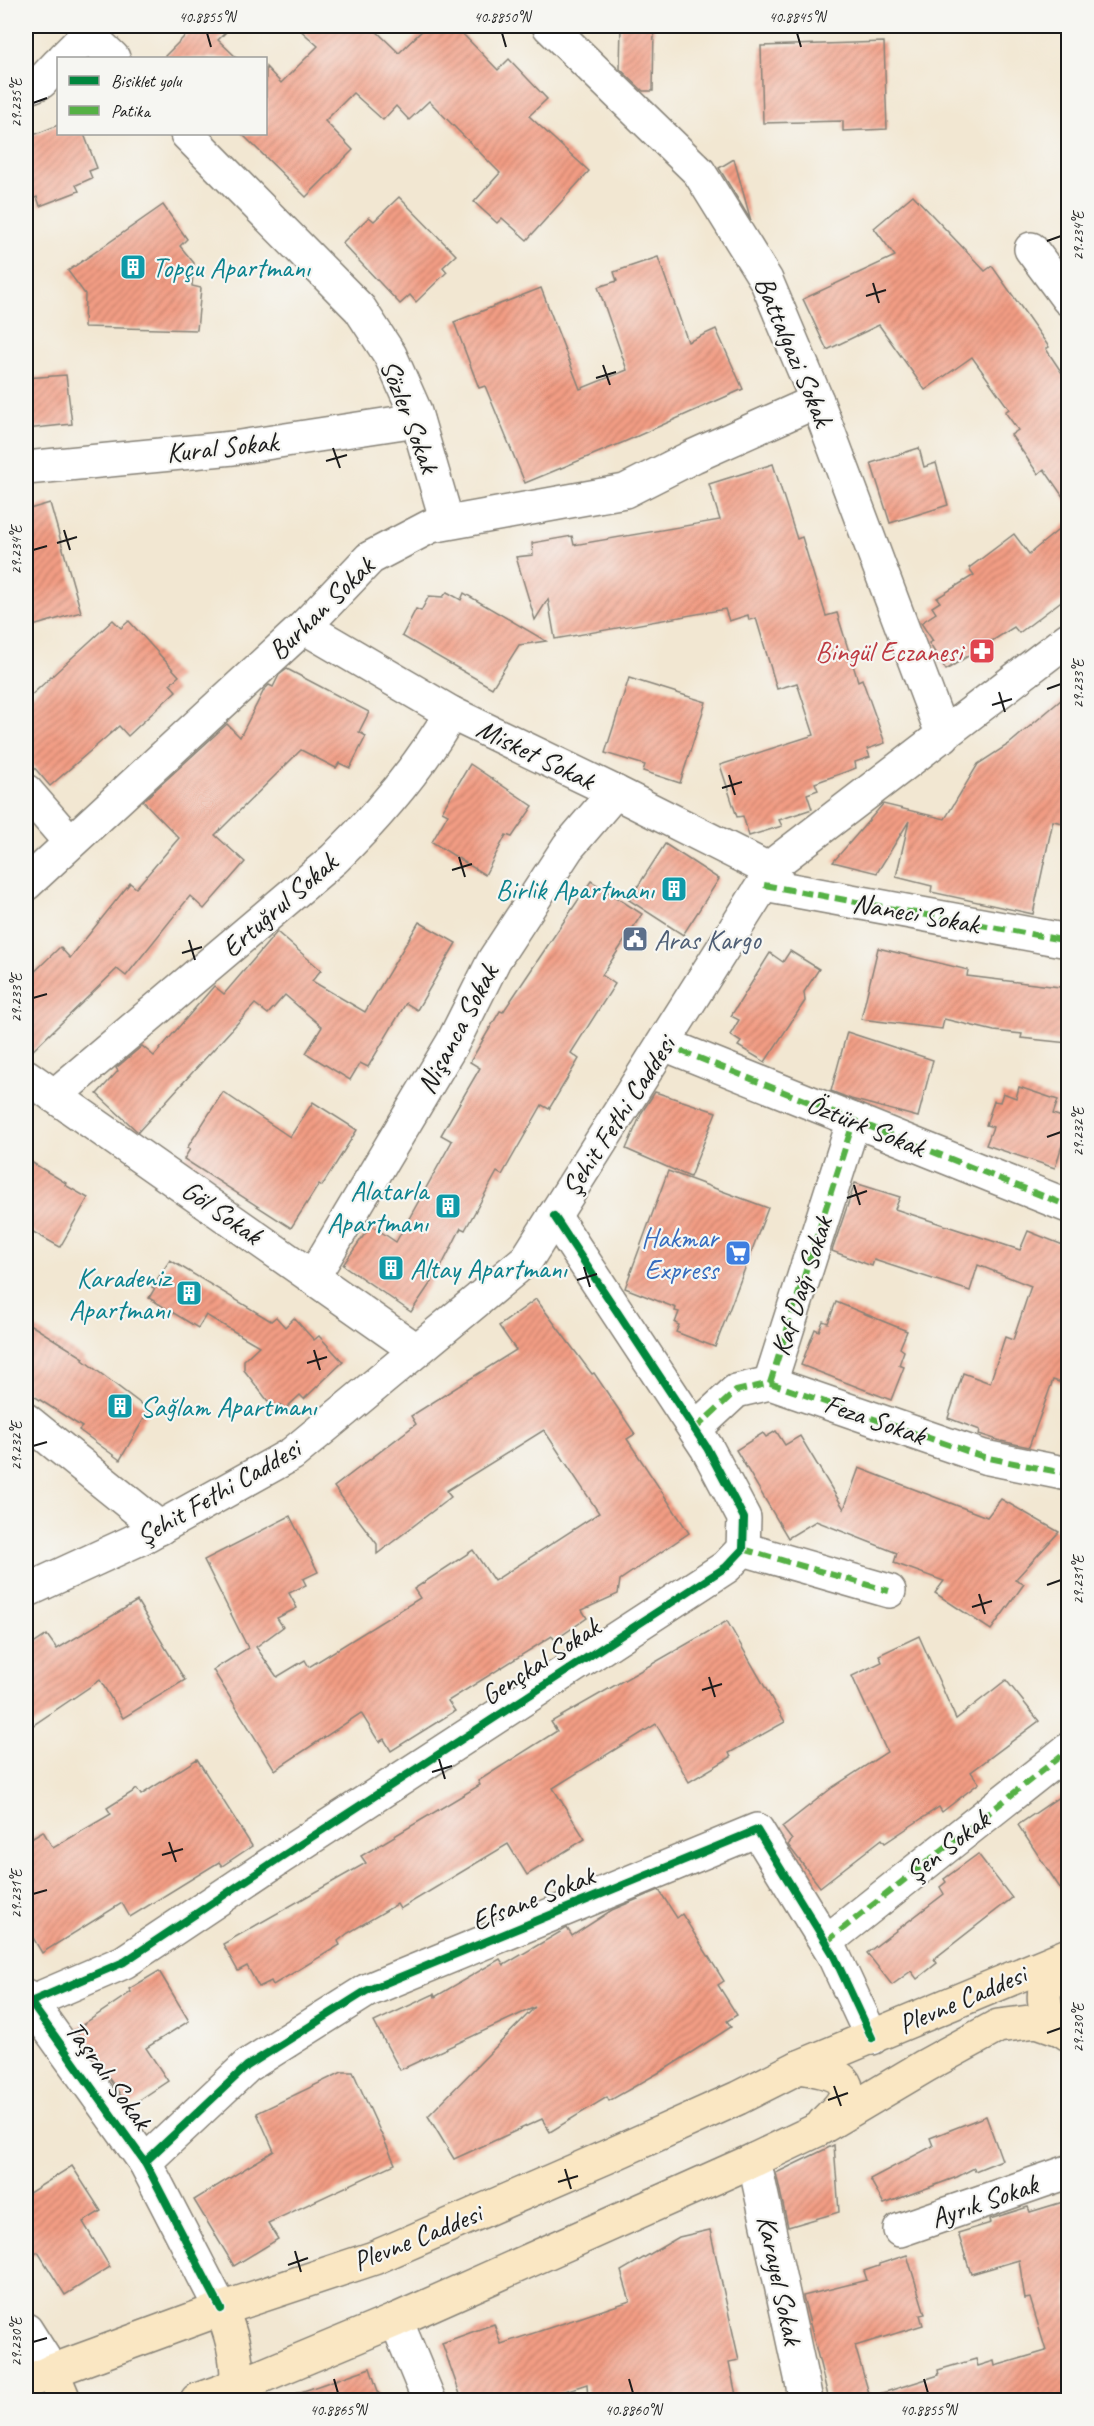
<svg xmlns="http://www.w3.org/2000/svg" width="1094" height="2426" font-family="Caveat,sans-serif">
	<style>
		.building { fill: url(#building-hatch) }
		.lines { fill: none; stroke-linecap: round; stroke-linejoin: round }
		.minor-casing { stroke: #878277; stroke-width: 36 }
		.tertiary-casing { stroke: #878277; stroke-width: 36 }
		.secondary-casing { stroke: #878277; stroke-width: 36 }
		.minor { stroke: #fff; stroke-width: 33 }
		.tertiary { stroke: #fff; stroke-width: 33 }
		.secondary { stroke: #fae7c3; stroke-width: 33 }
		.quiet { stroke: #55b145; stroke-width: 6; stroke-dasharray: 12 6; stroke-linecap: butt }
		.cycleway-casing { stroke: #f6f6f2; stroke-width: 11 }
		.cycleway { stroke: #00873e; stroke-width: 8 }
		.ticks { fill: none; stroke: #1c1c1c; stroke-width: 2 }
		.labels { text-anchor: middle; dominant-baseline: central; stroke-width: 4.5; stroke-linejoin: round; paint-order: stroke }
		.culture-label { font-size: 28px; fill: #0d838f; stroke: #f6f6f2; text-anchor: start }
		.street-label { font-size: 28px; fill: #1c1c1c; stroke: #f6f6f2 }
		.health-label { font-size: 28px; fill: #be3a42; stroke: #f6f6f2; text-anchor: end }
		.service-label { font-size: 28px; fill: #4e5e75; stroke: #f6f6f2; text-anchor: start }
		.shop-label { font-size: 28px; fill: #366cbe; stroke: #f6f6f2; text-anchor: end }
		.neatline { fill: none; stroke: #1c1c1c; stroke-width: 2 }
		.ticks-label { font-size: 15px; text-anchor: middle; fill: #1c1c1c }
	</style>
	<defs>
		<pattern id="building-hatch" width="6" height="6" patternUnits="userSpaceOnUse" patternTransform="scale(1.5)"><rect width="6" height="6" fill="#f39d84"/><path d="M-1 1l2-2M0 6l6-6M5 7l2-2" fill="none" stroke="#c47f6b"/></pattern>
	</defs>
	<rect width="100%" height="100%" fill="#f6f6f2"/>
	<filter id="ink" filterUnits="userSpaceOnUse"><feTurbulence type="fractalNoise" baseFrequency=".0167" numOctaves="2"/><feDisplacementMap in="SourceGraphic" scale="12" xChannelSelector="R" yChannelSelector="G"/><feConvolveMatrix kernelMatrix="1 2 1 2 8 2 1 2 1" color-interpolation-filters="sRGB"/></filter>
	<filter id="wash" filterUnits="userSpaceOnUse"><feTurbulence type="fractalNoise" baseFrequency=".008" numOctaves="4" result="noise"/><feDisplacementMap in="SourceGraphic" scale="24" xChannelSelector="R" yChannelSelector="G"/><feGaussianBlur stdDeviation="1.35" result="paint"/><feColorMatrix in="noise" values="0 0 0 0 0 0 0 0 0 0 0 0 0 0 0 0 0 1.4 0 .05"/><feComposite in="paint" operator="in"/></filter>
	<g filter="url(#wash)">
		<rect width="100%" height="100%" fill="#f2e7d2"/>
		<g id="blocks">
			<g class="building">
				<path d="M195,26H232L218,40L237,58H163Z"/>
				<path d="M296,26H371L399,53L427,26H455L498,70L509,59L547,99L529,116L589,171L527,240L502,218L497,223L474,202L500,173L429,101L409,120L396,106L383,120L353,93L325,121L353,150L306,197L242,134H266V67L281,83L318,46Z"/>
				<path d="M621,26H654L653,91H643L620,69Z"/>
				<path d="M884,42L887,129L843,131V121L763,123L761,46Z"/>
				<path d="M58,125V134H84L97,168L89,171L92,178L76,185L79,191L40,206L37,197L26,202V138Z"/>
				<path d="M734,159L751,221L719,168Z"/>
				<path d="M913,195L985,271L992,266L1049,347L1046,349L1068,382V504L1044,469L1038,474L1011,435L1018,430L1005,412L1009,409L972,357L925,390L879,325L827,350L803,299L895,256L874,228Z"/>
				<path d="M399,197L456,255L443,267L447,272L416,302L410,295L400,304L342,243L369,217L374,221Z"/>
				<path d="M163,205L187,239L180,246L194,263L192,286L201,288L197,330L84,327L85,294L68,271Z"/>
				<path d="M658,257L688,342L716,329L743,389L624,442L525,483L485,386L479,388L454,322L541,288L580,389L627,370L598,287L617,281L614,272Z"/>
				<path d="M66,375L72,424L26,429V378Z"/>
				<path d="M919,448L924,467L936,463L948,505L890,523L871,463Z"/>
				<path d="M773,464L797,539L802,537L826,616L837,613L858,681L862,679L885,743L867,749L870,757L855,762L856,768L815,783L818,790L807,794L812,809L779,820L782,826L749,836L743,816L737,817L720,765L814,735L797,683L777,689L756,618L749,620L748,615L729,621L725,609L555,639L548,599L535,620L516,557L533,555L532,543L572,536L574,545L720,520L709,484Z"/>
				<path d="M50,503L81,612L26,628V510Z"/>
				<path d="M1068,522V596L1019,633L1014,627L946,670L929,643L933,641L921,623L936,613L932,607L940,602L937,598L974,575L969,568L1014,534L1029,554Z"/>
				<path d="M447,592L461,600L464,593L546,641L519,645L492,688L402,636L416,609L421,611L429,596L443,597Z"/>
				<path d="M113,620L121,628L129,621L179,676L170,684L176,691L128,736L119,726L50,786L26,758V700Z"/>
				<path d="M287,669L369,712L359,732L366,736L350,768L339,763L336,768L301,750L215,835L245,862L204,909L190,896L126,976L117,969L26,1057V980L60,947L70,958L130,883L136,888L179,838L143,801L227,724L240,737L264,690L269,685L273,687L279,675Z"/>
				<path d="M629,678L706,702L680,783L643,771L645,765L605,753Z"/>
				<path d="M1068,694V824L1053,821L1033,914L931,892L932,886L896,877L909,821L877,873L833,862L883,804L945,819L978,764L1009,744Z"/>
				<path d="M470,764L533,806L512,837L506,835L485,875L432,842L448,814L442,811Z"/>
				<path d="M665,844L719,879L683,935L629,900Z"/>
				<path d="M591,881L642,914L602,975L615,984L571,1053L579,1059L549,1109L542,1105L502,1175L497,1172L465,1230L461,1228L440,1269L411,1312L343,1265L371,1225L396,1242L452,1141L441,1135L480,1068L470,1062L500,1011L503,1012Z"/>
				<path d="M419,922L456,943L417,1010L406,1003L368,1067L360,1063L350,1080L306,1053L322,1027L285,995L268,1014L255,1004L138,1132L97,1094L118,1071L116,1068L142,1046L154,1056L214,986L224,994L277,932L321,970L312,981L365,1012Z"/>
				<path d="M878,948L968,970L967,976L1068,988V1043L1021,1038L1022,1034L994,1031L944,1019L942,1029L861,1019Z"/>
				<path d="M790,951L819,969L804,992L805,1001L765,1062L738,1046L741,1042L730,1035L739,1020L731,1016L770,953L783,962Z"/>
				<path d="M847,1032L933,1060L918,1117L851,1099L831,1091Z"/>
				<path d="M1019,1087L1058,1100L1053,1114L1068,1119V1126L1055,1168L986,1145L993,1127L986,1125L994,1101L1000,1102L1003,1093L1016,1098Z"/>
				<path d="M223,1092L290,1137L313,1102L357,1130L322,1186L319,1184L291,1228L184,1159L190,1149L187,1148Z"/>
				<path d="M655,1092L716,1112L690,1177L626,1149L642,1112Z"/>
				<path d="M26,1159L66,1183L65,1185L88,1198L60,1247L26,1228Z"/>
				<path d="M668,1171L768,1208L715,1347L676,1332L679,1325L675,1323L679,1312L675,1311L676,1308L625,1288Z"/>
				<path d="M855,1183L900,1197L895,1209L1020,1250L1028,1231L1068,1247V1385L1053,1380L1029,1447L1001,1441L979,1434L980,1430L948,1418L963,1373L990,1383L1005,1337L1013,1340L1031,1286L978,1265L970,1291L874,1260L872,1266L832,1251Z"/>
				<path d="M170,1260L271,1321L276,1317L285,1327L294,1318L314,1340L319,1336L343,1362L304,1399L300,1395L285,1409L279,1404L274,1409L244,1370V1360L259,1346L206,1315L198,1328L149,1298L155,1288L152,1287Z"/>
				<path d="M536,1299L592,1374L594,1373L635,1434L627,1439L689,1533L620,1580L618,1594L582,1610L587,1618L555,1640L552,1636L448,1701L455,1711L391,1751L384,1739L379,1742L361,1713L275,1770L213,1670L248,1648L204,1560L290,1516L318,1572L303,1579L306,1585L289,1593L297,1608L277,1618L283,1627L256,1647L277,1677L305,1660L309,1667L420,1598L414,1589L473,1550L494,1581L599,1513L544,1430L446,1491L451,1497L377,1554V1544L334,1487L416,1424L411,1416L516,1350L499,1326Z"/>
				<path d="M836,1302L907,1331L900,1348L904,1351L899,1365L904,1367L891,1400L801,1365L815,1329L819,1331L823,1321L828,1323Z"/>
				<path d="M26,1322L84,1358L83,1360L149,1410L120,1460L79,1430L82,1427L26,1391Z"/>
				<path d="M776,1431L785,1445L800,1436L844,1509L859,1468L987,1517L1001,1499L1059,1532L1015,1580L1024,1584L991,1630L935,1593L944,1581L894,1563L897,1553L816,1521L788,1538L736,1450L763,1433L766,1437Z"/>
				<path d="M137,1601L185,1680L123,1718L100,1680L26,1730V1649L47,1635L57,1649Z"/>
				<path d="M727,1621L785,1722L729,1753L731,1757L689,1782L656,1724L553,1788L585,1839L527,1875L508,1844L400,1909L397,1904L348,1933L338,1941L340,1945L273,1985L271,1981L259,1987L247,1966L238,1971L223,1944L366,1863L361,1856L480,1785L478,1781L557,1731L551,1722Z"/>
				<path d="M919,1636L956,1719L1006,1680L1039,1721L971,1772L979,1783L942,1812L939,1807L885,1843L882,1839L820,1887L791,1849L788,1845L792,1840L782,1827L833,1787L887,1752L852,1676L882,1662L879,1655Z"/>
				<path d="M197,1759L252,1846L222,1866L219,1862L130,1917L122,1903L42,1953L26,1926V1841L43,1831L53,1848L111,1814L107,1808L137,1789L141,1795Z"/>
				<path d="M1068,1791V1900L1018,1825Z"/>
				<path d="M978,1854L1012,1898L934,1959L937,1963L917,1979L911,1971L892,1985L867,1953L944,1894L940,1887L946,1882L944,1879Z"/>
				<path d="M659,1890L677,1918L682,1914L724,1981L718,1985L737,2015L727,2021L731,2027L667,2068L609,2101L607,2097L550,2132L542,2119L454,2159L428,2116L535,2007L400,2070L374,2022L434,1994L435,1997L500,1959L504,1965L567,1928L572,1936L612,1910Z"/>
				<path d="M159,1971L189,2021L146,2048L168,2081L129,2107L75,2030L131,1992L129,1989Z"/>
				<path d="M342,2072H353L395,2164L268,2223L278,2239L234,2266L194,2200L274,2151L257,2113Z"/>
				<path d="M986,2116L1002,2160L975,2171L974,2168L957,2177L884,2204L870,2179L933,2146L930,2138Z"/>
				<path d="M834,2145L839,2212L788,2227L776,2173Z"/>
				<path d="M72,2166L101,2211L83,2222L110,2267L65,2295L38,2252L26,2260V2195Z"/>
				<path d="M1063,2202L1068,2219V2400H880L879,2394L939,2375L938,2370L976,2359L978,2366L994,2361L995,2366L1046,2351L1030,2298L1025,2299L1019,2260L971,2274L958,2233L991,2223L990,2219L1028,2207L1030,2212Z"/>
				<path d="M710,2230L739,2360L729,2362L737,2400H588L587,2384L537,2400H462L442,2343L494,2324L501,2344L630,2301L621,2271L679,2237Z"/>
				<path d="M907,2255L925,2314L920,2315L923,2325L855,2346L871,2400H829L803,2296L867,2280L864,2271L879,2266V2264Z"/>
				<path d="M370,2368L381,2400H289V2396Z"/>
			</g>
		</g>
	</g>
	<g filter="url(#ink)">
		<use href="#blocks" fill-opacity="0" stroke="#878277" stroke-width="1.5"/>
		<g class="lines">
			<g class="minor-casing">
				<g id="minor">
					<path d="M549,26L699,172L766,280L817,401L943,736"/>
					<path d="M88,34L113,58"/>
					<path d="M64,58L96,26"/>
					<path d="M26,88L41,82L58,64"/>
					<path d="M187,134L360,309L390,355L414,409L447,522"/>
					<path d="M1031,249L1068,299"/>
					<path d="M26,468L233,448L417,420"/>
					<path d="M304,627L451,713L615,792L772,871"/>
					<path d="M26,791L70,842"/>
					<path d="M26,884L304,627L370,558L431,526L625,491L694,456L817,401"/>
					<path d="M764,885L1068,941"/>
					<path d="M664,1044L1068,1206"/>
					<path d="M26,1076L416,1350"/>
					<path d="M54,1096L334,859C379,815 419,769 451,713"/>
					<path d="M313,1277L453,1042L494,960L568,847L615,792"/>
					<path d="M770,1383L854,1120"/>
					<path d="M26,1420L160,1528"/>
					<path d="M695,1429L736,1391L770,1383L984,1457L1068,1474"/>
					<path d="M743,1549L889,1591"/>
					<path d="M826,1942L1068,1750"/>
					<path d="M26,1996L145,2162L221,2309"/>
					<path d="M26,2004L124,1962L281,1857L726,1567L743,1549L744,1518L707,1448L554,1216"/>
					<path d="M754,2160L806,2400"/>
					<path d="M145,2162L247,2066L366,1991L757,1830L833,1954L872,2038"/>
					<path d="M900,2230L1068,2172"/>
					<path d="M396,2320L429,2400"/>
					<path d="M26,2330L52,2371"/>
				</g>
			</g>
			<g class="tertiary-casing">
				<path id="tertiary" d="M26,1591L141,1538L292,1454L527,1259L778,861L1068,639"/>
			</g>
			<g class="secondary-casing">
				<g id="secondary">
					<path d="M1059,1959C1039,1985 1037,2015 1068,2034"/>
					<path d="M799,2067C815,2070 859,2073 843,2101C839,2109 830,2116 824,2123"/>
					<path d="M221,2309C231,2332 237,2354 237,2379L228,2389"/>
					<path d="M52,2371L64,2400"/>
					<path d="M26,2383L52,2371L221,2309L374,2258L611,2155L738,2098L799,2067L1068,1955"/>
					<path d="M197,2400L250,2381L396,2320L754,2160L819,2129L925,2066L998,2026L1037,2021L1060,2029"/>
				</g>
			</g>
			<use href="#minor" class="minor"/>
			<use href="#tertiary" class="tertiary"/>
			<use href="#secondary" class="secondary"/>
			<g class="quiet">
				<path d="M764,885L1068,941"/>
				<path d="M664,1044L1068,1206"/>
				<path d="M770,1383L854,1120"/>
				<path d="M695,1429L736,1391L770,1383L984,1457L1068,1474"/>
				<path d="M743,1549L889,1591"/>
				<path d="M826,1942L1068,1750"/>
			</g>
			<g class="cycleway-casing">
				<g id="cycleway">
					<path d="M26,1996L145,2162L221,2309"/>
					<path d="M26,2004L124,1962L281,1857L726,1567L743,1549L744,1518L707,1448L554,1216"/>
					<path d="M145,2162L247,2066L366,1991L757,1830L833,1954L872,2038"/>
				</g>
			</g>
			<use href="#cycleway" class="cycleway"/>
		</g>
	</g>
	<path class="ticks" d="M207,33L211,47M502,33L506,47M797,33L801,47M33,103L47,98M1047,241L1061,236M873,283L879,303M866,296L886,290M603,365L610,385M596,378L616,372M333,448L340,468M326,461L347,455M64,530L70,550M57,543L77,537M33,550L47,546M1047,689L1061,684M999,692L1005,712M992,705L1012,699M729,775L735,795M722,788L742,782M459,857L465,877M452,870L472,864M189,940L195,960M182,953L202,947M33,998L47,994M1047,1137L1061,1132M854,1185L860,1205M847,1198L867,1191M584,1267L590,1287M577,1280L597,1274M314,1350L320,1370M307,1363L327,1357M33,1446L47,1442M1047,1585L1061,1580M979,1594L985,1614M972,1607L992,1601M709,1677L715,1697M702,1690L722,1684M439,1759L445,1779M432,1772L452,1766M169,1842L176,1862M162,1855L183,1849M33,1894L47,1890M1047,2033L1061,2028M834,2086L841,2106M828,2100L848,2093M565,2169L571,2189M558,2182L578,2176M295,2251L301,2272M288,2265L308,2258M33,2342L47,2338M334,2379L338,2393M629,2379L633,2393M924,2379L928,2393"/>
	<defs>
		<g id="building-square" transform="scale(1.35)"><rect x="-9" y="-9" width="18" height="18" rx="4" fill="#0f9aa8" stroke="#f6f6f2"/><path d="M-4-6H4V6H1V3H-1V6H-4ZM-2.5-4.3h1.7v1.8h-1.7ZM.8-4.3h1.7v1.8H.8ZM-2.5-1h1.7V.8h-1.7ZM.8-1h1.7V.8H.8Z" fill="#fff"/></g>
		<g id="pharmacy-square" transform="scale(1.35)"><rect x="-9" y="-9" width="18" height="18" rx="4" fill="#e0444e" stroke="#f6f6f2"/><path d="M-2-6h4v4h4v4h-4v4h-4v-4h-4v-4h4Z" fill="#fff"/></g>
		<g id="civic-square" transform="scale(1.35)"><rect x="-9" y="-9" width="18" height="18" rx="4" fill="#5c6f8a" stroke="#f6f6f2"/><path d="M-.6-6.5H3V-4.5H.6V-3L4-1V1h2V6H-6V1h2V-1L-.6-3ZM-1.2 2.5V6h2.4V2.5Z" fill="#fff"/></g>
		<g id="supermarket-square" transform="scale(1.35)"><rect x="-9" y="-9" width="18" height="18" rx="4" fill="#3f7fe0" stroke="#f6f6f2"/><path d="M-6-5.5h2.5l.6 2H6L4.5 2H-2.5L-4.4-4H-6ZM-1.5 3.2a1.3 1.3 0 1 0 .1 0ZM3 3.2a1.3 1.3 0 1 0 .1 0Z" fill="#fff"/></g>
	</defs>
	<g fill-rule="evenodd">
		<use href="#building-square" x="133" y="267"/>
		<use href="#pharmacy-square" x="982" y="651"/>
		<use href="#building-square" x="674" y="889"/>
		<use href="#civic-square" x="635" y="939"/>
		<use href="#building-square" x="448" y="1206"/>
		<use href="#supermarket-square" x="738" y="1253"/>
		<use href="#building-square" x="391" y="1268"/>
		<use href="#building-square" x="189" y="1293"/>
		<use href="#building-square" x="120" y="1406"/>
	</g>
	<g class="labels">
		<g class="culture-label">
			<text x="152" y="267">Topçu Apartmanı</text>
			<text x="654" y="889" text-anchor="end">Birlik Apartmanı</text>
			<text x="428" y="1190" text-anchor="end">Alatarla<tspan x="428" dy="32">Apartmanı</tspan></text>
			<text x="410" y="1268">Altay Apartmanı</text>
			<text x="170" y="1277" text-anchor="end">Karadeniz<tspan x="170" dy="32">Apartmanı</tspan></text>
			<text x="140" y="1406">Sağlam Apartmanı</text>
		</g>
		<g class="street-label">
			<text transform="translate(794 351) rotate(67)">Battalgazi Sokak</text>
			<text transform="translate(410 416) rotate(69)">Sözler Sokak</text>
			<text transform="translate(222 447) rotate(-6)">Kural Sokak</text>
			<text transform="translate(321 608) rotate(-44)">Burhan Sokak</text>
			<text transform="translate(536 754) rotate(26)">Misket Sokak</text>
			<text transform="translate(279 905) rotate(-41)">Ertuğrul Sokak</text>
			<text transform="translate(916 913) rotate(10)">Naneci Sokak</text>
			<text transform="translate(457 1029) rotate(-62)">Nişanca Sokak</text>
			<text transform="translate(618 1116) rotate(-57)">Şehit Fethi Caddesi</text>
			<text transform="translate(866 1125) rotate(22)">Öztürk Sokak</text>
			<text transform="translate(222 1212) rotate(35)">Göl Sokak</text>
			<text transform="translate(801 1286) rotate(-72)">Kaf Dağı Sokak</text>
			<text transform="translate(875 1419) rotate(19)">Feza Sokak</text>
			<text transform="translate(218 1492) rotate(-30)">Şehit Fethi Caddesi</text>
			<text transform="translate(540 1661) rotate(-33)">Gençkal Sokak</text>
			<text transform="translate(947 1846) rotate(-38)">Şen Sokak</text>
			<text transform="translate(533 1898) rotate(-22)">Efsane Sokak</text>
			<text transform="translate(962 1999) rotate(-23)">Plevne Caddesi</text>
			<text transform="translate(109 2075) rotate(54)">Taşralı Sokak</text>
			<text transform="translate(984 2201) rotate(-19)">Ayrık Sokak</text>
			<text transform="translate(417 2237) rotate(-22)">Plevne Caddesi</text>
			<text transform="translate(780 2280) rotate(78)">Karayel Sokak</text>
		</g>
		<g class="health-label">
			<text x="962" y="651">Bingül Eczanesi</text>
		</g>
		<g class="service-label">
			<text x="654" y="939">Aras Kargo</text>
		</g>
		<g class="shop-label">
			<text x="718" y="1237">Hakmar<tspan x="718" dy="32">Express</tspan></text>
		</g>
	</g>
	<rect width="1094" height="2426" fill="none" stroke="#f6f6f2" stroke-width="66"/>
	<rect x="57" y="57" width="210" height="78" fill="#f6f6f2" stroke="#9f9f9c" stroke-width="1.5"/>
	<rect x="69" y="76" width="30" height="9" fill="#00873e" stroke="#9f9f9c" stroke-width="1.5"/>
	<text x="111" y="87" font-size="18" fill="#1c1c1c">Bisiklet yolu</text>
	<rect x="69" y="106" width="30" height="9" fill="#55b145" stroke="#9f9f9c" stroke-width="1.5"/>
	<text x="111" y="117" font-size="18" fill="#1c1c1c">Patika</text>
	<rect x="33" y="33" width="1028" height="2360" class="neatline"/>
	<g class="ticks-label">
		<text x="207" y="22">40.8855°N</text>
		<text x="502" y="22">40.8850°N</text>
		<text x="797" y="22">40.8845°N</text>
		<text transform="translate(16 103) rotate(-90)" y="5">29.235°E</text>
		<text transform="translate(1078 236) rotate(-90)" y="5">29.234°E</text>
		<text transform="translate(16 550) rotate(-90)" y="5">29.234°E</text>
		<text transform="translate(1078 684) rotate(-90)" y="5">29.233°E</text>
		<text transform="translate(16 998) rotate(-90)" y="5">29.233°E</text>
		<text transform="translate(1078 1132) rotate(-90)" y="5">29.232°E</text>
		<text transform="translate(16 1446) rotate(-90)" y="5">29.232°E</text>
		<text transform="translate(1078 1580) rotate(-90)" y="5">29.231°E</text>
		<text transform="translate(16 1894) rotate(-90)" y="5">29.231°E</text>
		<text transform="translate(1078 2028) rotate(-90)" y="5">29.230°E</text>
		<text transform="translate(16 2342) rotate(-90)" y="5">29.230°E</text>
		<text x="338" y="2415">40.8865°N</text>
		<text x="633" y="2415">40.8860°N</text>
		<text x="928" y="2415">40.8855°N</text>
	</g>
</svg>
